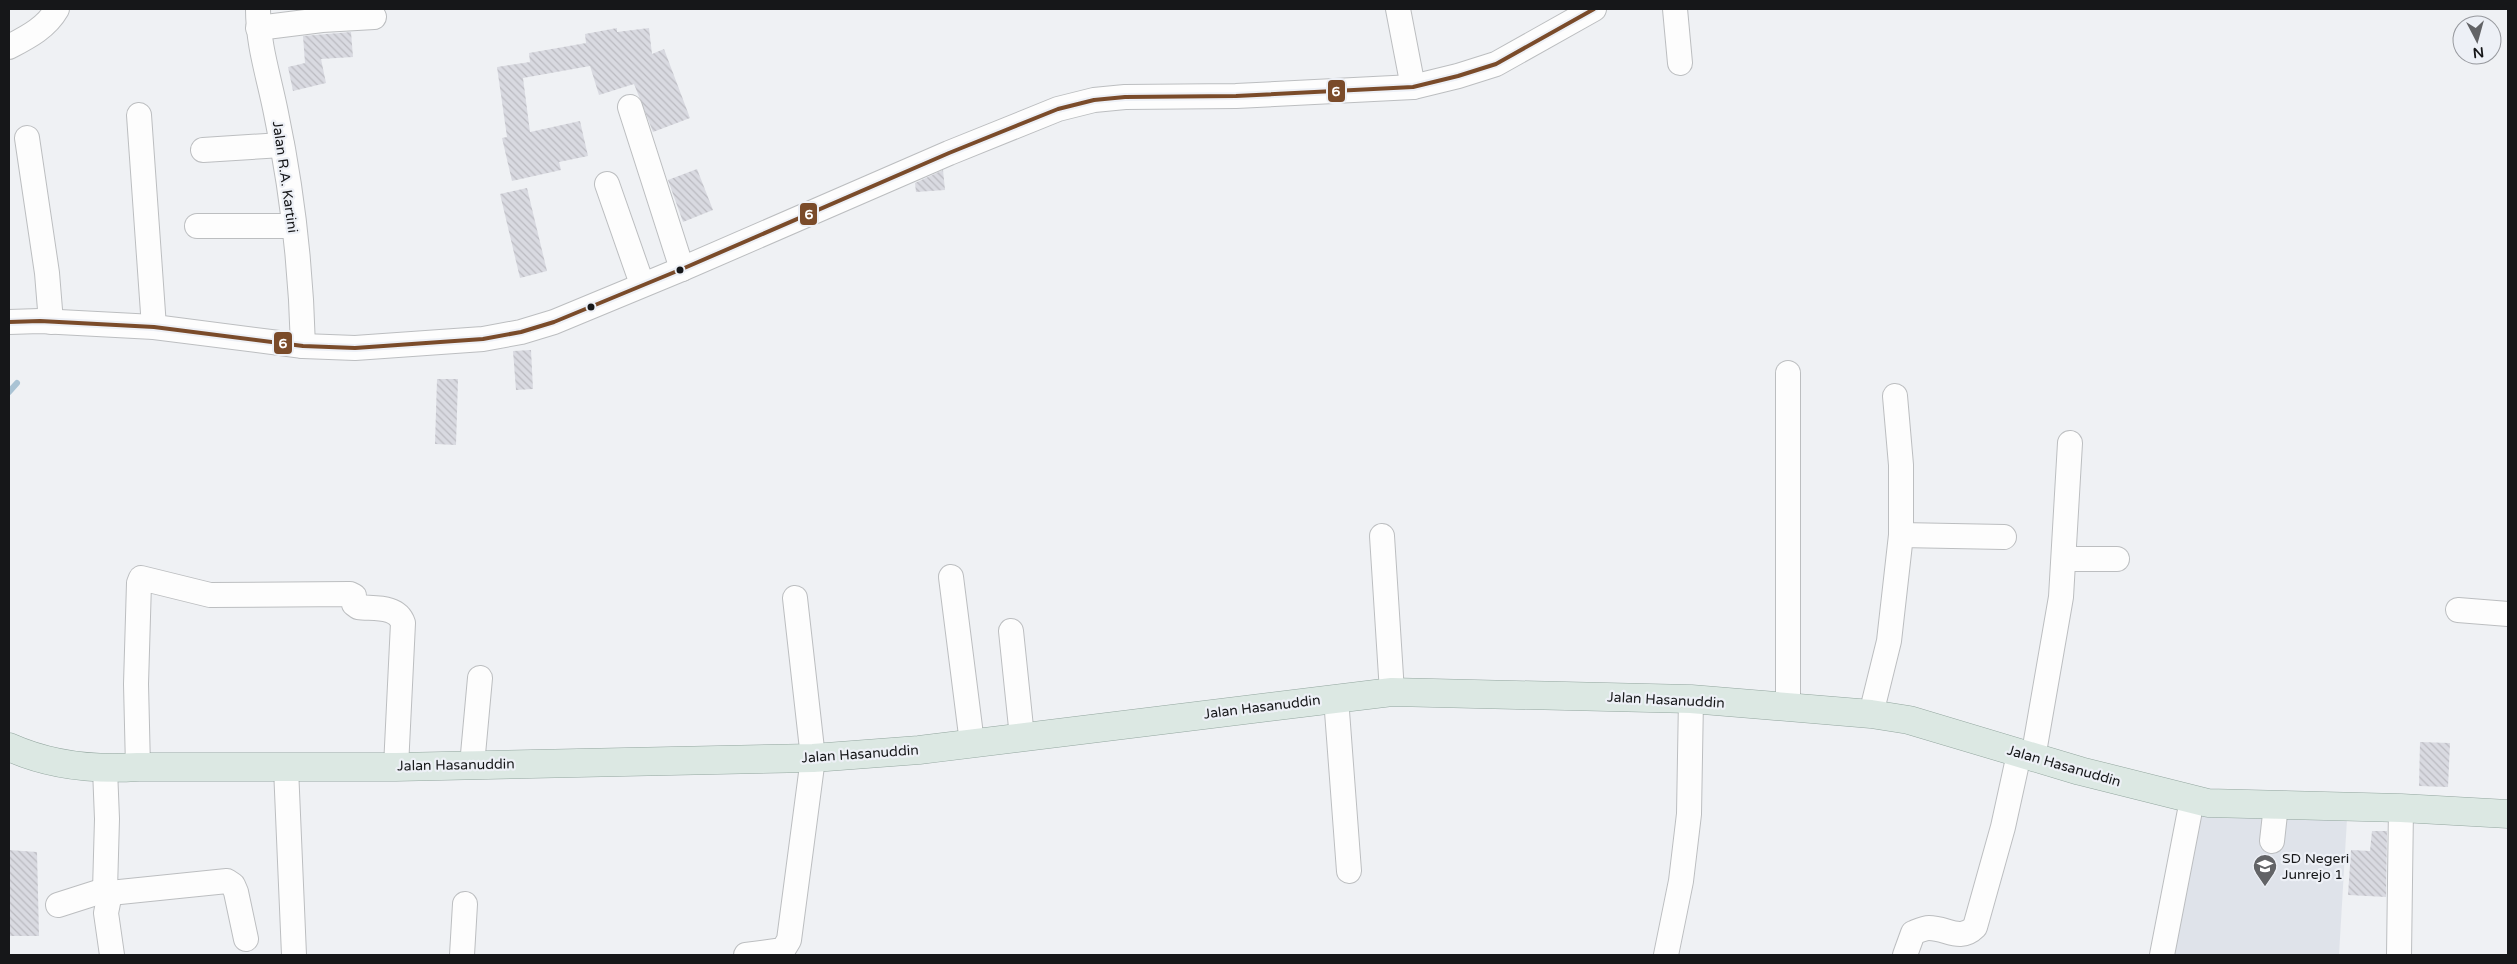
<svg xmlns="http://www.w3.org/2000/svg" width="2517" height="964" font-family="'Varela Round',sans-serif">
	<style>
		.built { fill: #dfe3ea }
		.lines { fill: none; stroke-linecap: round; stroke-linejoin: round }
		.stream { stroke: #aac3d4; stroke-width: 6 }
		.building { fill: url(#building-back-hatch) }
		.minor-casing { stroke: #bcbec0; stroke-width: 26 }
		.major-casing { stroke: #93a69f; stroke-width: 29 }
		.minor { stroke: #fdfdfd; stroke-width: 24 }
		.major { stroke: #dce8e3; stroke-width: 28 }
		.bus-1-casing { stroke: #edf0f6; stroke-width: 8 }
		.bus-1 { stroke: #7a4b2a; stroke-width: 4 }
		.bus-dot { fill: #161719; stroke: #edf0f6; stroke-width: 2 }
		.labels { text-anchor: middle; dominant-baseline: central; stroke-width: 4.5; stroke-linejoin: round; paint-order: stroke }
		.street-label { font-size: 14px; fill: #161719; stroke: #edf0f6 }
		.poi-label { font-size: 14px; fill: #161719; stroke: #edf0f6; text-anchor: start }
		.line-badge { stroke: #edf0f6; stroke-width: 2 }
		.badge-label { font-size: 14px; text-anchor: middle; font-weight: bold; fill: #fff }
	</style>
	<defs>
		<pattern id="building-back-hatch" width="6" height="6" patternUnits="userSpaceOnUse" patternTransform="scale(1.25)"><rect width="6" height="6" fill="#d9dae1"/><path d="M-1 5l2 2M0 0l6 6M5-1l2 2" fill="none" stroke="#babac0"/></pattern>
	</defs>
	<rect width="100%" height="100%" fill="#eff1f4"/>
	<path class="built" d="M2207,812L2347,819L2339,955H2173L2200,816Z"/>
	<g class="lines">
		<path class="stream" d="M9,392L17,383"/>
	</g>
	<g class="building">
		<path d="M617,28V32L649,28L652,54L664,49L690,118L653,132L634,84L599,95L590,66L523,78L530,132L580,121L588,156L559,162L561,170L512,181L502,138L507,137L497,67L530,62L529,53L586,43L585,34Z"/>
		<path d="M351,32L353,57L321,59L326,83L293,91L288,67L305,63L303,36Z"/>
		<path d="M697,169L713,210L683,222L668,180Z"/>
		<path d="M943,170L945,190L916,192L915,183Z"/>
		<path d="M527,188L547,271L520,278L500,194Z"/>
		<path d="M531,350L533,389L516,390L513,351Z"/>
		<path d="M437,379H458L456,445L435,444Z"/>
		<path d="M2420,742L2450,743L2448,787L2419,786Z"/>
		<path d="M2372,831H2387L2386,897L2348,895L2351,850L2370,851Z"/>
		<path d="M9,850L37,852L39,936H9Z"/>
	</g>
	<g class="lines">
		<g class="minor-casing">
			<g id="minor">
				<path d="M258,9C258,46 269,77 276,113C292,189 301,269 303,346"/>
				<path d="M1398,9L1413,87"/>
				<path d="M1675,9L1680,63"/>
				<path d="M258,28L322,20L374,17"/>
				<path d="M9,47C28,37 46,28 57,9"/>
				<path d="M630,107L682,269"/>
				<path d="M139,115L154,327"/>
				<path d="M27,138L47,273L51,322"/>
				<path d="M203,150L282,145"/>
				<path d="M607,184L642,284"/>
				<path d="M197,226H294"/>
				<path d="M9,322L40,321L154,327L303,346L355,348L483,339L521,332L554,322L682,269L949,153L1058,109L1094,100L1125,97L1236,96L1413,87L1458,76L1496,64L1594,9"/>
				<path d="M1895,396L1901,465V535"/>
				<path d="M1382,536L1392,692"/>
				<path d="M2064,559H2117"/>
				<path d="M951,577L972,743"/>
				<path d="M2458,610L2508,614"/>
				<path d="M1011,631L1022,737"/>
				<path d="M1336,698L1349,871"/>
				<path d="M1788,708V373"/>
				<path d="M1871,714L1889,641L1901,535L2004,537"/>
				<path d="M2033,758L2061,597L2070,443"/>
				<path d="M472,765L480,678"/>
				<path d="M138,767L136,684L139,583L141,578L210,595L350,594L354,596V604L358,607C373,609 397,605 403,623L396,767"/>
				<path d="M286,768L294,955"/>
				<path d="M105,769L107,819L105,890L110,893L106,913L112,955"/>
				<path d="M2272,841L2276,805"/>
				<path d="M110,893L227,881L233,885L236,892L246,939"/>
				<path d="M58,905L105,890"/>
				<path d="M462,955L465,904"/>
				<path d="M746,955L783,950L789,940L813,758L795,598"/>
				<path d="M1666,955L1681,881L1689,814L1691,699"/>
				<path d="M1905,955L1913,933C1918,931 1924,928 1929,928C1947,928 1960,942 1975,927L2003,827L2019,754"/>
				<path d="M2162,955L2192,800"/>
				<path d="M2399,955L2401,808"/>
			</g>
		</g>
		<g class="major-casing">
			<path id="major" d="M9,747C49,765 95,770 138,767H396L813,758L919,750L1392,692L1691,699L1871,714L1909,720L2080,771L2208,803L2401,808L2508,814"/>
		</g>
		<use href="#minor" class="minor"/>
		<use href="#major" class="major"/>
		<g class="bus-1-casing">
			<path id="bus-1" d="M9,322L40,321L154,327L303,346L355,348L483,339L521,332L554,322L682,269L949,153L1058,109L1094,100L1125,97L1236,96L1413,87L1458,76L1496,64L1594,9"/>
		</g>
		<use href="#bus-1" class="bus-1"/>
	</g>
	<defs>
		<g id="school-pin" transform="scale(1.25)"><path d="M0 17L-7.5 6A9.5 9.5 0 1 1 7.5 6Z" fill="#626366" stroke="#edf0f6"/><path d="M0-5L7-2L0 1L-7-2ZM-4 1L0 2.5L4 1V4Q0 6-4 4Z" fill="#fff"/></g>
	</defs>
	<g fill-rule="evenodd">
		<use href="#school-pin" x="2265" y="866"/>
	</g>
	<g class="bus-dot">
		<circle cx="680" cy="270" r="4.5"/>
		<circle cx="591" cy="307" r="4.5"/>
	</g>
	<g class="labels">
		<g class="street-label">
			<text transform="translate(285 177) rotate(82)">Jalan R.A. Kartini</text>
			<text transform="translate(1666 700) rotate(3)">Jalan Hasanuddin</text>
			<text transform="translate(1262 707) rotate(-7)">Jalan Hasanuddin</text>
			<text transform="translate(860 754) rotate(-4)">Jalan Hasanuddin</text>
			<text transform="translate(456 765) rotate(-1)">Jalan Hasanuddin</text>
			<text transform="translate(2064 766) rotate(16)">Jalan Hasanuddin</text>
		</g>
		<g class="poi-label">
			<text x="2282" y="858">SD Negeri<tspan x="2282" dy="16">Junrejo 1</tspan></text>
		</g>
	</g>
	<g class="line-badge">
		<rect x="1327" y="79" width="19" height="24" rx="5" fill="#7a4b2a"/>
		<rect x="799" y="202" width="19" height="24" rx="5" fill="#7a4b2a"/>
		<rect x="273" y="331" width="20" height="24" rx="5" fill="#7a4b2a"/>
	</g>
	<g class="badge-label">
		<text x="1336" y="96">6</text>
		<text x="809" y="219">6</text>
		<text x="283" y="348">6</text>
	</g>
	<rect width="2517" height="964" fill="none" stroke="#161719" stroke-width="20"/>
	<g transform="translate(2477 40) rotate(174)"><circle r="24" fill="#edf0f6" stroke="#97999e"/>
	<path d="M0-4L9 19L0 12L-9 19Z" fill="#626366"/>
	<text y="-8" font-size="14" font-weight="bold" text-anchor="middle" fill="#161719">N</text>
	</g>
</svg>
